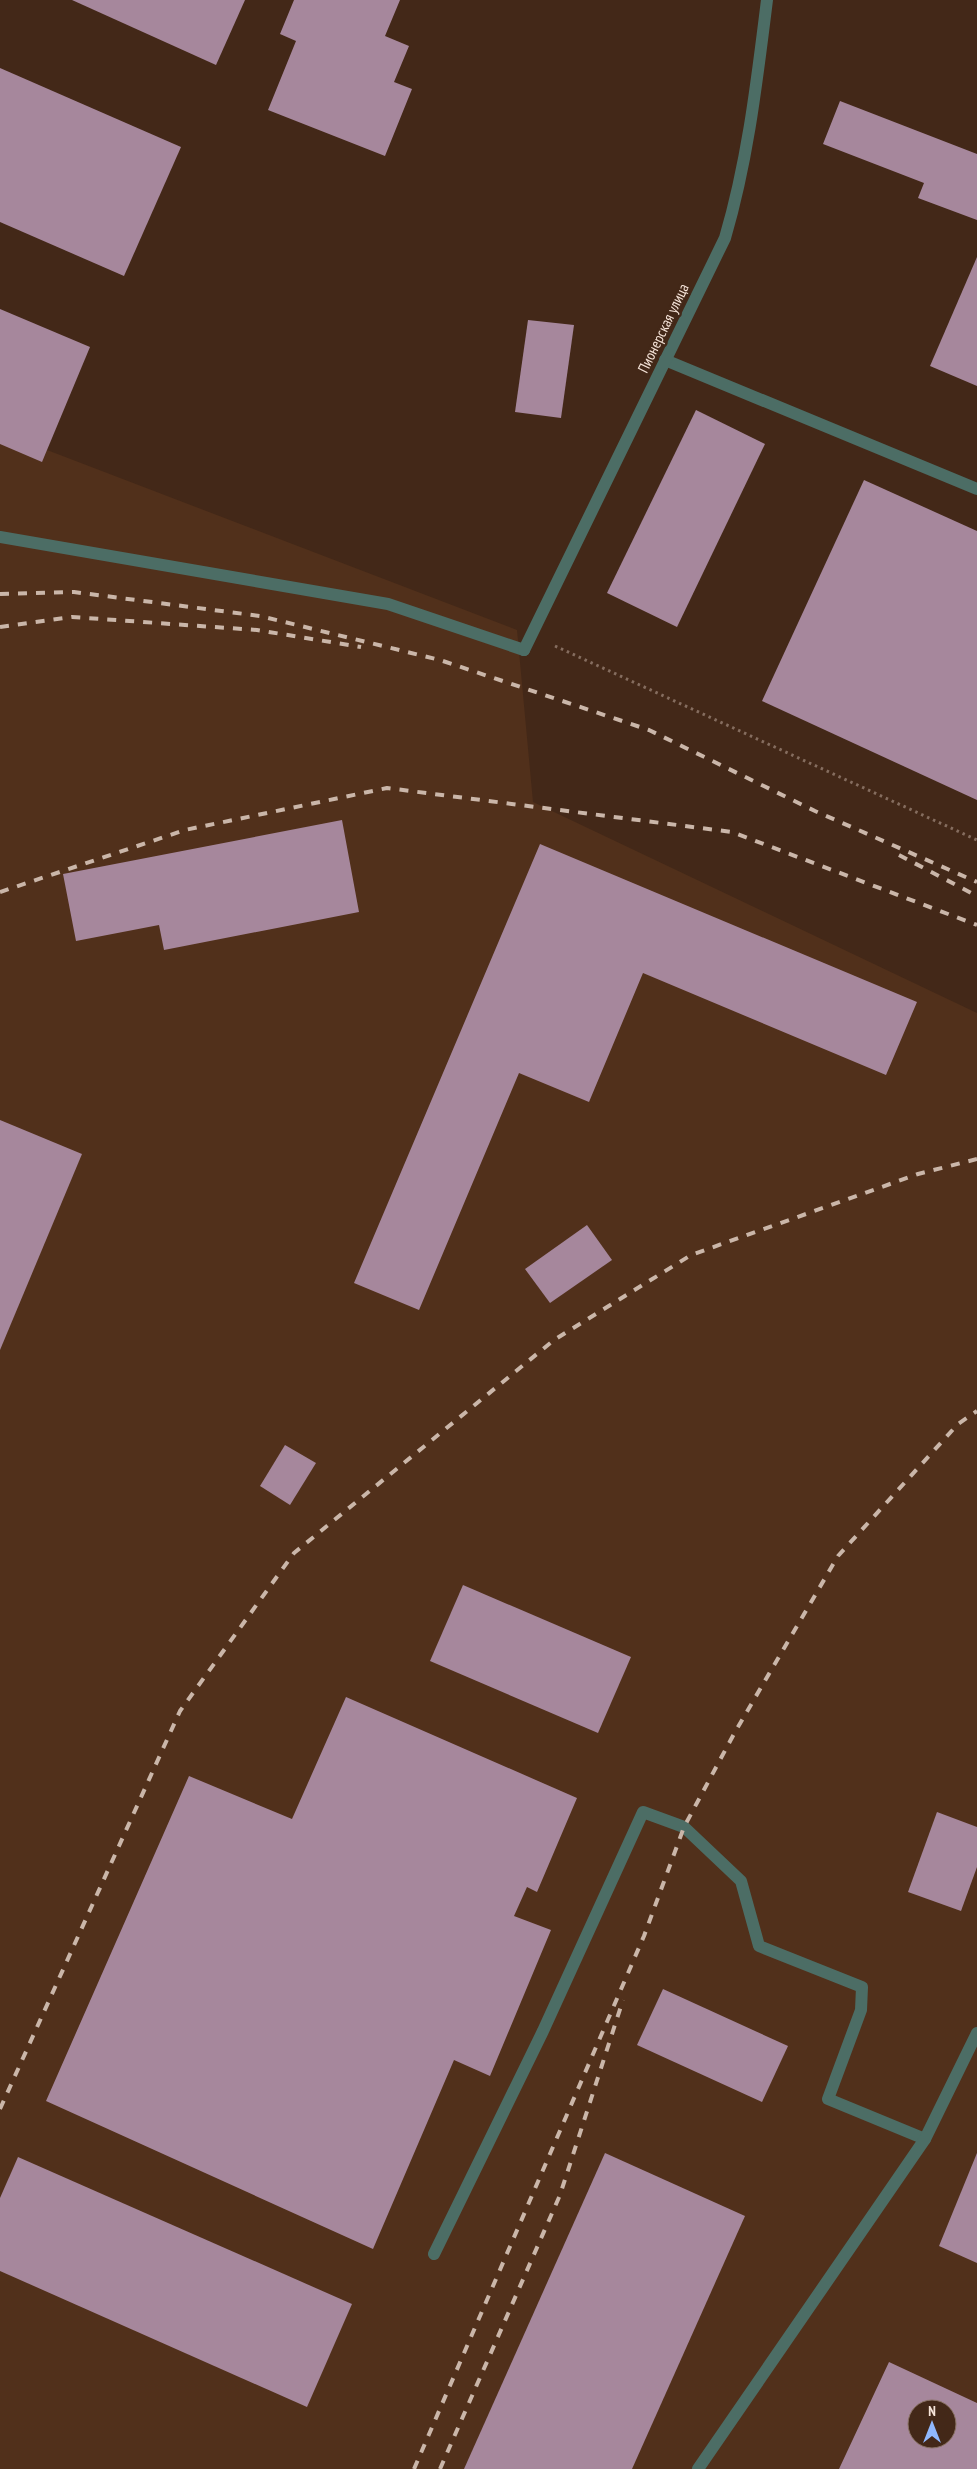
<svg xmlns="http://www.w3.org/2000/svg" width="977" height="2469" font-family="'PT Sans Narrow',sans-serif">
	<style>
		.built { fill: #51301b; fill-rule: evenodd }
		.building { fill: #a6879c; fill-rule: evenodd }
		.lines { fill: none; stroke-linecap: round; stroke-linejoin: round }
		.path { stroke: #856d5f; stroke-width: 3; stroke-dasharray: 2.5 4; stroke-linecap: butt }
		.lane { stroke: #4c6d65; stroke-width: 12 }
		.street { stroke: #4c6d65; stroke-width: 12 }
		.rail { stroke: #cab6a9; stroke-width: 4; stroke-dasharray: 9 9; stroke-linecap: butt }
		.labels { text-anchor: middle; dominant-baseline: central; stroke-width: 5; stroke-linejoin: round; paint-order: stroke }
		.street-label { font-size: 15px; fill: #f7e5da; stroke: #432818 }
	</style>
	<rect width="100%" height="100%" fill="#432818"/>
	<path class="built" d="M0,432L517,630L533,802L977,1013V2469H0ZM917,2409H947V2439H917Z"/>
	<g class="building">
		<path d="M72,0H245L216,65Z"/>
		<path d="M294,0H400L385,36L409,46L394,82L412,89L385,156L268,110L296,41L280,34Z"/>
		<path d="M0,68L181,147L124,276L0,222Z"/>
		<path d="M840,101L977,154V220L918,198L924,183L823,144Z"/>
		<path d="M977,257V386L930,366Z"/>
		<path d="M0,309L90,347L42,462L0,444Z"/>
		<path d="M528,320L574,325L561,418L515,412Z"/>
		<path d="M696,410L765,444L677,627L607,593Z"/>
		<path d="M864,480L977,531V800L762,701Z"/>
		<path d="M342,820L359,912L164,950L159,925L76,941L63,874Z"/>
		<path d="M540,844L917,1002L886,1075L643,973L589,1102L519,1073L419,1310L354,1283Z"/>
		<path d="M0,1120L82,1154L0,1350Z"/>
		<path d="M587,1225L612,1260L550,1303L525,1269Z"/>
		<path d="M285,1445L316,1463L290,1505L260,1486Z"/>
		<path d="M463,1585L631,1657L598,1733L430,1661Z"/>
		<path d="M346,1697L577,1798L537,1892L527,1887L514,1916L551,1930L490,2076L454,2060L373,2249L46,2101L189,1776L292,1819Z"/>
		<path d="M937,1812L977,1827V1867L961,1911L908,1892Z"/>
		<path d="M663,1989L788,2046L762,2102L637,2045Z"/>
		<path d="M605,2153L745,2216L632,2469H464Z"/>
		<path d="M977,2153V2263L939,2246Z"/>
		<path d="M18,2157L352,2304L307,2407L0,2271V2198Z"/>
		<path d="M889,2362L977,2403V2469H839ZM917,2409H947V2439H917Z"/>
	</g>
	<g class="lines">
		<path class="path" d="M555,646L977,840"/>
		<g class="lane">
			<path d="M665,360L977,489"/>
			<path d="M0,537L388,604L524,650"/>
			<path d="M434,2254L543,2031L643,1812L684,1827L741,1881L759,1946L862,1987L861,2010L828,2099L925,2139"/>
			<path d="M698,2469L925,2139L977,2033"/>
		</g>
		<path class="street" d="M524,650L725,238C748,160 757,80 767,0"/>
		<g class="rail">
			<path d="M0,594L74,592L260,616L440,660L649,730L815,811L977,882"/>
			<path d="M0,627L72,617L257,630L361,647"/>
			<path d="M899,855L977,896"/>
			<path d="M0,892L185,830L387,788L732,832L977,925"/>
			<path d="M0,2109L180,1711L294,1553L554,1340L691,1255L918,1174L977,1159"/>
			<path d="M414,2469L644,1936L684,1827L735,1732L838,1556L958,1424L977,1411"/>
			<path d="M440,2469L560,2195L623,2000"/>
		</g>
	</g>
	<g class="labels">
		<g class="street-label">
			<text transform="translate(663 328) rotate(-64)">Пионерская улица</text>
		</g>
	</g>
	<g transform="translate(932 2424)"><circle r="24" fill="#432818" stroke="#8b7466"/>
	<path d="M0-4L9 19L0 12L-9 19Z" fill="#90b8fd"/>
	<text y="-8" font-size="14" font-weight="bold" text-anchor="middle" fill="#f7e5da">N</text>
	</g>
</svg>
